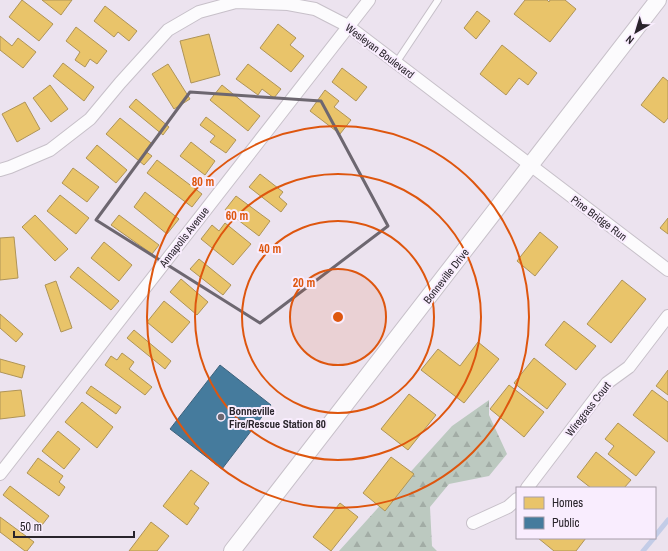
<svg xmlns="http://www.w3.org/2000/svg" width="668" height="551" font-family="'Archivo Narrow',sans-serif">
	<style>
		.forest { fill: url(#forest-firs) }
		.homes { fill: #e9c46a; stroke: #af9457 }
		.public { fill: #457b9d; stroke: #3d617b }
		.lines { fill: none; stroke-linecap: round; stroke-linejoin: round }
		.stream { stroke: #c3cce7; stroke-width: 5 }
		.service-casing { stroke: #c7c0c9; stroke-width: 8 }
		.minor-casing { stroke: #c7c0c9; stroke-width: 14 }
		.tertiary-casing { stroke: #c7c0c9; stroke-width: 18 }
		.service { stroke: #fcfbfd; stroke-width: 6 }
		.minor { stroke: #fcfbfd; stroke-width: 12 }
		.tertiary { stroke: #fcfbfd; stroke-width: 16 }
		.marked { fill: none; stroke: #6d6770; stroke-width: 3; stroke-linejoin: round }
		.ring { fill: none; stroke: #de560e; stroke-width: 2 }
		.poi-dot { fill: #6d6770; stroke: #f9edfe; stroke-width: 1.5 }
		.labels { text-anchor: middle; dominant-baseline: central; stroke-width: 4; stroke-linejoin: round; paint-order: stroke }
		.street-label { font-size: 11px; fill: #29242b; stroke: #f9edfe }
		.poi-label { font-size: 11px; font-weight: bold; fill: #29242b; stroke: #f9edfe; text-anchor: start }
		.centre { fill: #de560e; stroke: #f9edfe; stroke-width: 2 }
		.ring-label { font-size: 12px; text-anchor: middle; font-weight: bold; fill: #de560e; stroke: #f9edfe; stroke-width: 4; stroke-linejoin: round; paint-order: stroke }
	</style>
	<defs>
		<pattern id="forest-firs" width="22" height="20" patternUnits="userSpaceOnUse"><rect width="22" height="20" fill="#bcc9c0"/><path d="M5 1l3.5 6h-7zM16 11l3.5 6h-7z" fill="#a2aca5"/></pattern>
	</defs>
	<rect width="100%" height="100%" fill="#ece3ef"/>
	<path class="forest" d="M489,400V415L507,454L489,476L449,484L430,507L432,546L437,551H339L452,426Z"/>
	<g class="homes">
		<path d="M22,0L53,24L39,41L9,17Z"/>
		<path d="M42,0H72L61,15Z"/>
		<path d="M525,0H547L549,2L550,0H565L576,9L550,42L514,14Z"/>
		<path d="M105,6L137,31L129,41L118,32L114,37L94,21Z"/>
		<path d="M477,11L490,21L476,39L464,28Z"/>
		<path d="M278,24L296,38L290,45L304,56L291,72L260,48Z"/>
		<path d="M76,27L107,51L97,64L90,59L85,67L75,60L80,52L66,41Z"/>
		<path d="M209,34L220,75L191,83L180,41Z"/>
		<path d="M0,36L12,46L18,38L36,52L23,68L0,50Z"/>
		<path d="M502,45L537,73L528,85L519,78L506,95L480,74Z"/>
		<path d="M63,63L94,87L84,101L53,76Z"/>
		<path d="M168,64L190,99L174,109L152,74Z"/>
		<path d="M248,64L281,89L274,98L262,89L258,95L236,79Z"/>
		<path d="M342,68L367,87L356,101L332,82Z"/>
		<path d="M663,77L668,81V118L664,123L641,105Z"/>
		<path d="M50,85L68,109L51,122L33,98Z"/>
		<path d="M222,85L260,116L248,131L210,100Z"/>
		<path d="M325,90L339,101L334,107L351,120L340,134L310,111Z"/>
		<path d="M136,99L169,127L163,135L129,107Z"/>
		<path d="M25,102L40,129L17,142L2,114Z"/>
		<path d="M206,117L236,140L226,153L210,142L215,136L200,125Z"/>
		<path d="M120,118L151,143L145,151L152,156L144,165L106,134Z"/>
		<path d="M191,142L215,161L205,175L180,156Z"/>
		<path d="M97,145L127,170L116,183L86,158Z"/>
		<path d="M157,160L202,194L192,207L147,173Z"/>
		<path d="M73,168L99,187L87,202L62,183Z"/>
		<path d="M260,174L283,192L279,197L287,204L281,212L249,187Z"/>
		<path d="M145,192L179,219L167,234L134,207Z"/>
		<path d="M60,195L89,218L76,234L47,211Z"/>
		<path d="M236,196L270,221L259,236L225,210Z"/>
		<path d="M35,215L68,249L55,261L22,227Z"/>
		<path d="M119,215L159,245L152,254L111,225Z"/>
		<path d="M668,218V234L660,228Z"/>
		<path d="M225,223L251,244L233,265L201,239L212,225L219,231Z"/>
		<path d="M540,232L558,247L535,276L517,261Z"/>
		<path d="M14,237L18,278L0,280V238Z"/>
		<path d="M104,242L132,265L119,281L91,258Z"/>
		<path d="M199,259L231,285L223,295L190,269Z"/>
		<path d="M78,267L119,301L111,310L70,277Z"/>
		<path d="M181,279L208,302L197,315L170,292Z"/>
		<path d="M622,280L646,299L611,343L587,324Z"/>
		<path d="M56,281L72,328L61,332L45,285Z"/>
		<path d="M164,301L190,322L172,343L147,322Z"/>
		<path d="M0,314L23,334L16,342L0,328Z"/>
		<path d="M564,321L596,346L576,370L545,345Z"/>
		<path d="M134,330L171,361L165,369L127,338Z"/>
		<path d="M478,342L499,359L464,403L421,370L438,349L460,366Z"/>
		<path d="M122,353L134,362L129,369L152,387L145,395L105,365L111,356L117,360Z"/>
		<path d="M534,358L566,384L547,409L514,383Z"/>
		<path d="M0,359L25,366L22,378L0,372Z"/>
		<path d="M668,370V395L656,386Z"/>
		<path d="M509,385L544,412L524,437L490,409Z"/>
		<path d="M91,386L121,407L116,414L86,393Z"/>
		<path d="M21,390L25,416L0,419V392Z"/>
		<path d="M652,390L668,402V442L633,415Z"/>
		<path d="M409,394L436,415L408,450L381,429Z"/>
		<path d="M82,402L113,427L97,448L65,422Z"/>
		<path d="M618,423L655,452L636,476L608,454L614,446L605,439Z"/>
		<path d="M58,431L80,449L64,469L42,451Z"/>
		<path d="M596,452L631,480L624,488H591L577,477Z"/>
		<path d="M391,457L414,474L385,511L363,493Z"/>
		<path d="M38,458L63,476L59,482L65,487L59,496L27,473Z"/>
		<path d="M191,470L209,483L194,504L199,508L187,525L163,506Z"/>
		<path d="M10,486L49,516L42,525L3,495Z"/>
		<path d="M340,503L358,517L331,551L313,537Z"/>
		<path d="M0,517L34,542L27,551H25L0,532Z"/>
		<path d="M151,522L169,536L157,551H129Z"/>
		<path d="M538,538H586L576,551H554Z"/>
	</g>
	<path class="public" d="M220,365L271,405L222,469L170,429Z"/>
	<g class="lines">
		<g class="stream">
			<path d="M655,536L668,520"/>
			<path d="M643,551L654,538"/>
		</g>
		<g class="service-casing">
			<path id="service" d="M396,63L438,0"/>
		</g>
		<g class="minor-casing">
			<g id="minor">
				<path d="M0,170L10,167L50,150L90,119L120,83L168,30L199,12L236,2L288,4L315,9L348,26L668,270"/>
				<path d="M0,474L369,0"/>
				<path d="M527,488L607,383L629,367L668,316"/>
				<path d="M473,523L508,507L517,499"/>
			</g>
		</g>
		<g class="tertiary-casing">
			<path id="tertiary" d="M232,551L658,0"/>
		</g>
		<use href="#service" class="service"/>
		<use href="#minor" class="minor"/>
		<use href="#tertiary" class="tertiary"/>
	</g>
	<path class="marked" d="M190,92L321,101L388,226L260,323L96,220Z"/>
	<circle cx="338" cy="317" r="48" fill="#de560e" fill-opacity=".12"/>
	<g class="ring">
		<circle cx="338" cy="317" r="48"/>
		<circle cx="338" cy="317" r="96"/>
		<circle cx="338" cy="317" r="143"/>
		<circle cx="338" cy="317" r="191"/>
	</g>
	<circle class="poi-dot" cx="221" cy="417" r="4"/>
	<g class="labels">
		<g class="street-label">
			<text transform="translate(380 51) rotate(37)">Wesleyan Boulevard</text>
			<text transform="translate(599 218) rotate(37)">Pine Bridge Run</text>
			<text transform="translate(184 237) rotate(-52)">Annapolis Avenue</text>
			<text transform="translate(446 276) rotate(-52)">Bonneville Drive</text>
			<text transform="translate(588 409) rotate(-52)">Wiregrass Court</text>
		</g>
		<g class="poi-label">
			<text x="229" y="411">Bonneville<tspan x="229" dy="13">Fire/Rescue Station 80</tspan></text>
		</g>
	</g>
	<circle cx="338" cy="317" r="6" class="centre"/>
	<g class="ring-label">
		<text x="203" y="186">80 m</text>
		<text x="237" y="220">60 m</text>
		<text x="270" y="253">40 m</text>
		<text x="304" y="287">20 m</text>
	</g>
	<rect x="516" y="487" width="140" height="52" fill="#f9edfe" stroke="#a69daa"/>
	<rect x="524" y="497" width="20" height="12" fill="#e9c46a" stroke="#a69daa"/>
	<text x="552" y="507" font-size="12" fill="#29242b">Homes</text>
	<rect x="524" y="517" width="20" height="12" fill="#457b9d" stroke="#a69daa"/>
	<text x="552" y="527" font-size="12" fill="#29242b">Public</text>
	<g transform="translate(636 32) rotate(218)" stroke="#f9edfe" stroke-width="3" paint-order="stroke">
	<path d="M0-3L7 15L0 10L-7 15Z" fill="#29242b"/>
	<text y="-6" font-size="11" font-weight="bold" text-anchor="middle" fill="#29242b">N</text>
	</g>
	<path d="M14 531v6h120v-6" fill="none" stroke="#29242b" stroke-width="2"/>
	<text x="20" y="531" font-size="12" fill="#29242b" stroke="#f9edfe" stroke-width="3" paint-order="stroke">50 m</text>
</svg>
